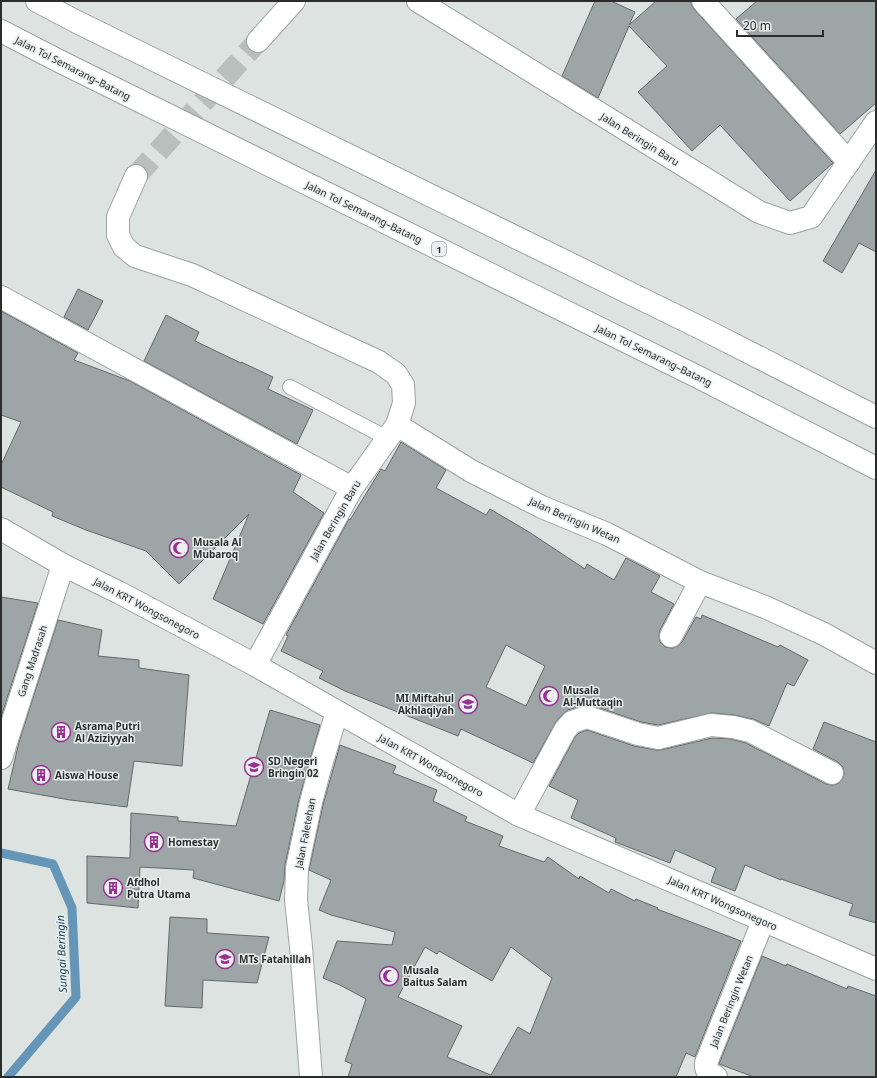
<svg xmlns="http://www.w3.org/2000/svg" width="877" height="1078" font-family="'Noto Sans',sans-serif">
	<style>
		.lines { fill: none; stroke-linecap: round; stroke-linejoin: round }
		.stream { stroke: #6596b7; stroke-width: 9 }
		.building { fill: #9ea5a6; stroke: #63696a; fill-rule: evenodd }
		.street-tunnel { stroke: #b8bfbd; stroke-width: 22; stroke-dasharray: 22 11; stroke-linecap: butt }
		.lane-casing { stroke: #9ca3a1; stroke-width: 16 }
		.street-casing { stroke: #9ca3a1; stroke-width: 24 }
		.highway-casing { stroke: #9ca3a1; stroke-width: 24 }
		.lane { stroke: #fff; stroke-width: 14 }
		.street { stroke: #fff; stroke-width: 22 }
		.highway { stroke: #fff; stroke-width: 22 }
		.labels { text-anchor: middle; dominant-baseline: central; stroke-width: 3; stroke-linejoin: round; paint-order: stroke }
		.shield { fill: #e9f0ef; stroke: #636866; stroke-width: 1 }
		.shield-label { font-size: 9px; font-weight: bold; fill: #2a2d2c }
		.street-label { font-size: 10px; fill: #2a2d2c; stroke: #e9f0ef }
		.poi-label { font-size: 10px; font-weight: bold; fill: #2a2d2c; stroke: #e9f0ef; text-anchor: start }
		.water-label { font-size: 11px; font-style: italic; fill: #11384f; stroke: #e9f0ef }
	</style>
	<rect width="100%" height="100%" fill="#dce3e1"/>
	<g class="lines">
		<path class="stream" d="M1,853L53,864L72,908L76,997L8,1077"/>
	</g>
	<g class="building">
		<path d="M595,1H611L635,12L629,25L656,1H691V4L694,9L833,163L790,201L720,125L692,151L638,92L667,66L629,26L598,98L562,76Z"/>
		<path d="M757,1H876V103L840,134L736,19Z"/>
		<path d="M876,170V252L859,243L842,273L823,261Z"/>
		<path d="M78,289L103,301L88,330L64,317Z"/>
		<path d="M1,311L78,353L74,360L130,381L301,475L293,492L324,513L263,624L213,599L249,514L179,584L146,551L86,530L52,516L53,512L1,487V465L21,422L1,415Z"/>
		<path d="M166,315L199,332L195,341L241,363V362L273,377L268,389L313,410L297,444L144,361Z"/>
		<path d="M401,442L446,470L436,488L486,515L490,509L529,532L585,569L587,564L614,580L626,558L660,576L651,592L674,604L660,630L659,636L660,642L665,647L672,648L678,646L682,642L696,617L701,619L702,615L778,647L780,645L808,660L794,686L787,683L769,726L753,719L734,715L712,713L658,725L641,722L591,705H584L568,710L563,714L556,722L533,763L461,729L458,736L345,691L319,678L323,671L281,651L288,636L286,635L349,519L350,520L381,469L385,471ZM506,645L545,666L526,706L486,687Z"/>
		<path d="M1,597L38,603L1,717Z"/>
		<path d="M58,620L102,630L98,656L139,660V668L189,675L182,766L134,761L127,807L70,800L8,789L19,742Z"/>
		<path d="M270,710L320,725L299,799L285,865L284,881L279,901L193,878L194,870L140,867L138,908L87,903V856L130,858L131,813L178,817V821L236,826Z"/>
		<path d="M824,722L876,742V923L849,915L853,904L781,879V880L745,865L735,891L711,882L716,868L675,850L670,863L615,842L616,838L571,818L578,800L549,786L575,737L579,733L587,730L634,746L656,750H661L712,738L731,739L746,743L759,750L766,753L826,784L833,785L839,783L843,778L844,773L843,767L838,762L813,749Z"/>
		<path d="M340,745L396,766L393,773L437,790L433,801L467,817L465,821L503,836L499,846L544,862L548,857L579,879L580,876L609,893L611,889L635,901L636,899L658,908L657,909L741,941L695,1057L686,1053L676,1077H348L352,1064L345,1061L366,999L340,985L323,978L337,941L392,945L395,932L331,915L319,910L331,880L309,870L323,805ZM425,947L437,954L439,951L492,981L511,947L552,978L530,1034L518,1027L491,1075L447,1057L462,1026L398,997Z"/>
		<path d="M170,917L207,919V933L269,937L257,983L203,980L202,1008L165,1006Z"/>
		<path d="M762,956L786,966L787,964L847,989L848,986L876,996V1077H754L719,1064Z"/>
	</g>
	<g class="lines">
		<path class="street-tunnel" d="M136,176L258,41"/>
		<g class="lane-casing">
			<path id="lane" d="M290,387L387,438"/>
		</g>
		<g class="street-casing">
			<g id="street">
				<path d="M418,1L759,212L790,223L811,217L876,122"/>
				<path d="M703,1L849,162"/>
				<path d="M258,41L294,1"/>
				<path d="M136,176L118,217V235L124,247L135,256L192,275L379,362L396,374L403,385L404,403L397,425L352,488L255,665"/>
				<path d="M1,297L352,488"/>
				<path d="M397,425L471,471L542,507L607,534L700,582L671,636"/>
				<path d="M1,529L63,565L120,593L255,665L519,815L876,969"/>
				<path d="M700,582L765,607L824,634L876,663"/>
				<path d="M1,758L63,565"/>
				<path d="M519,815L565,730L572,722L587,717L638,734L658,738L711,725L733,727L750,731L832,773"/>
				<path d="M311,1077L301,947L296,900L297,868L311,802L320,768L337,712"/>
				<path d="M716,1077C710,1073 705,1072 706,1063L763,921"/>
			</g>
		</g>
		<g class="highway-casing">
			<g id="highway">
				<path d="M37,1L77,22L711,333L876,417"/>
				<path d="M1,31L59,61L698,377L876,468"/>
			</g>
		</g>
		<use href="#lane" class="lane"/>
		<use href="#street" class="street"/>
		<use href="#highway" class="highway"/>
	</g>
	<defs>
		<g id="mosque-ring" transform="scale(1)"><circle r="9.5" fill="#e9f0ef" stroke="#982f91" stroke-width="1.5"/><path d="M3.5-4.9A6 6 0 1 0 3.5 4.9A5 5 0 1 1 3.5-4.9Z" fill="#982f91"/></g>
		<g id="school-ring" transform="scale(1)"><circle r="9.5" fill="#e9f0ef" stroke="#982f91" stroke-width="1.5"/><path d="M0-5L7-2L0 1L-7-2ZM-4 1L0 2.5L4 1V4Q0 6-4 4Z" fill="#982f91"/></g>
		<g id="building-ring" transform="scale(1)"><circle r="9.5" fill="#e9f0ef" stroke="#982f91" stroke-width="1.5"/><path d="M-4-6H4V6H1V3H-1V6H-4ZM-2.5-4.3h1.7v1.8h-1.7ZM.8-4.3h1.7v1.8H.8ZM-2.5-1h1.7V.8h-1.7ZM.8-1h1.7V.8H.8Z" fill="#982f91"/></g>
	</defs>
	<g fill-rule="evenodd">
		<use href="#mosque-ring" x="179" y="548"/>
		<use href="#mosque-ring" x="549" y="696"/>
		<use href="#school-ring" x="468" y="704"/>
		<use href="#building-ring" x="61" y="732"/>
		<use href="#school-ring" x="254" y="767"/>
		<use href="#building-ring" x="41" y="775"/>
		<use href="#building-ring" x="154" y="842"/>
		<use href="#building-ring" x="113" y="888"/>
		<use href="#school-ring" x="225" y="959"/>
		<use href="#mosque-ring" x="389" y="976"/>
	</g>
	<g class="labels">
		<rect class="shield" x="432" y="242" width="14" height="14" rx="3"/>
		<g class="shield-label">
			<text x="439" y="249">1</text>
		</g>
		<g class="street-label">
			<text transform="translate(73 68) rotate(27)">Jalan Tol Semarang–Batang</text>
			<text transform="translate(640 139) rotate(32)">Jalan Beringin Baru</text>
			<text transform="translate(364 212) rotate(26)">Jalan Tol Semarang–Batang</text>
			<text transform="translate(654 355) rotate(26)">Jalan Tol Semarang–Batang</text>
			<text transform="translate(335 520) rotate(-60)">Jalan Beringin Baru</text>
			<text transform="translate(575 520) rotate(24)">Jalan Beringin Wetan</text>
			<text transform="translate(147 608) rotate(28)">Jalan KRT Wongsonegoro</text>
			<text transform="translate(32 661) rotate(-72)">Gang Madrasah</text>
			<text transform="translate(431 765) rotate(29)">Jalan KRT Wongsonegoro</text>
			<text transform="translate(305 833) rotate(-79)">Jalan Faletehan</text>
			<text transform="translate(723 903) rotate(24)">Jalan KRT Wongsonegoro</text>
			<text transform="translate(731 1001) rotate(-68)">Jalan Beringin Wetan</text>
		</g>
		<g class="poi-label">
			<text x="193" y="542">Musala Al<tspan x="193" dy="12">Mubaroq</tspan></text>
			<text x="563" y="690">Musala<tspan x="563" dy="12">Al-Muttaqin</tspan></text>
			<text x="454" y="698" text-anchor="end">MI Miftahul<tspan x="454" dy="12">Akhlaqiyah</tspan></text>
			<text x="75" y="726">Asrama Putri<tspan x="75" dy="12">Al Aziziyyah</tspan></text>
			<text x="268" y="761">SD Negeri<tspan x="268" dy="12">Bringin 02</tspan></text>
			<text x="55" y="775">Aiswa House</text>
			<text x="168" y="842">Homestay</text>
			<text x="127" y="882">Afdhol<tspan x="127" dy="12">Putra Utama</tspan></text>
			<text x="239" y="959">MTs Fatahillah</text>
			<text x="403" y="970">Musala<tspan x="403" dy="12">Baitus Salam</tspan></text>
		</g>
		<g class="water-label">
			<text transform="translate(61 954) rotate(-92)">Sungai Beringin</text>
		</g>
	</g>
	<rect width="877" height="1078" fill="none" stroke="#2a2d2c" stroke-width="4"/>
	<path d="M737 30v6h86v-6" fill="none" stroke="#2a2d2c" stroke-width="2"/>
	<text x="743" y="30" font-size="12" fill="#2a2d2c" stroke="#e9f0ef" stroke-width="3" paint-order="stroke">20 m</text>
</svg>
